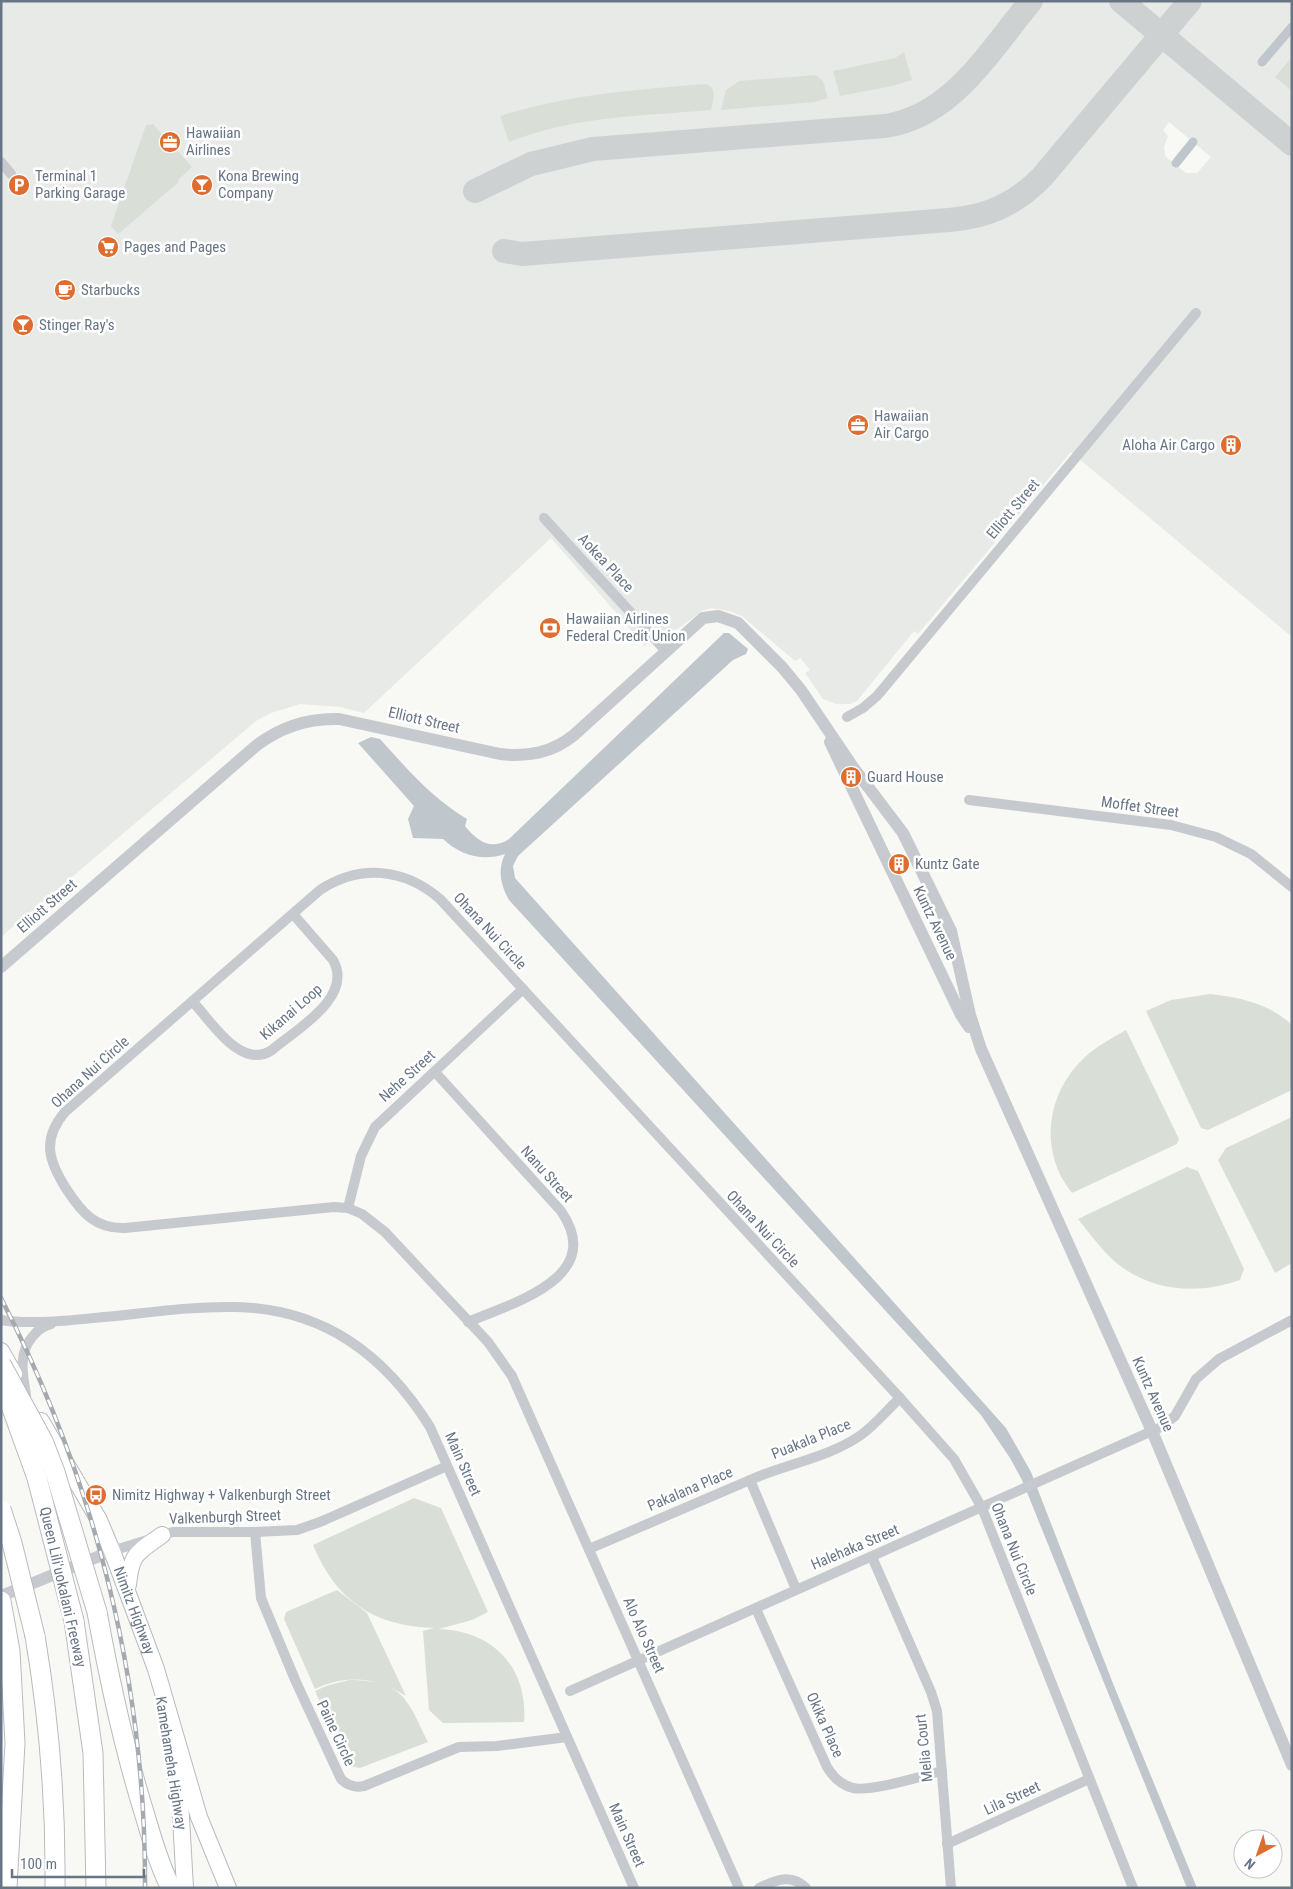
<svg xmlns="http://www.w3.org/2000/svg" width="1293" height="1889" font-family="'Roboto Condensed',sans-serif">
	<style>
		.built { fill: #e8eae8; fill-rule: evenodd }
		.green { fill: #d9dfd6 }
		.water { fill: #c0c7cc }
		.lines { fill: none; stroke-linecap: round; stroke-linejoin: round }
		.canal { stroke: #c0c7cc; stroke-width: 9 }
		.taxiway { stroke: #ced1d2; stroke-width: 24 }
		.primary-casing { stroke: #b7bbbf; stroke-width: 18 }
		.motorway-casing { stroke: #b9bbbf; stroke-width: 21 }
		.minor { stroke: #c6c9cd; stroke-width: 10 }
		.tertiary { stroke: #c6c9cd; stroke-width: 12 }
		.primary { stroke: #fff; stroke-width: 16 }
		.motorway { stroke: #fff; stroke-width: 19 }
		.rail-casing { stroke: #a5aab0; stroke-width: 4.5 }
		.rail { stroke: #fff; stroke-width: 2.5; stroke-dasharray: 8; stroke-linecap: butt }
		.motorway-bridge-casing { stroke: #b9bbbf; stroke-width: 21; stroke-linecap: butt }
		.motorway-bridge { stroke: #fff; stroke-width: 19 }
		.labels { text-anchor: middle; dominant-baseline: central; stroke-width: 5; stroke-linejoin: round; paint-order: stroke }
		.poi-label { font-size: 15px; fill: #687585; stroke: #fff; text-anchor: start }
		.street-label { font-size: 15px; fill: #687585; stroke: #fff }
	</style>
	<rect width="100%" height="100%" fill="#f8f8f5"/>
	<path class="built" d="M1,1H1292V637L1071,452L918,634L914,631L857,701L850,704H836L823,699L805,673L810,670L803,661L800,658L795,661L742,616L729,611L712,608L703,610L678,629L663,631L645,646L551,538L364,713L340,707L300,704L271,713L256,721L1,937ZM1169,122L1211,157L1197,173H1186L1165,156L1164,147L1168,136L1163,130Z"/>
	<g class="green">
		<path d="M904,52L912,80L892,86L840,96L833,71L895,58Z"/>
		<path d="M1292,57V91L1275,77Z"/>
		<path d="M816,75L823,81L828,98L815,102L721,110L726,90L739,81Z"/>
		<path d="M706,84C718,88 713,101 711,110C643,116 573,116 509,142L500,116C571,94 632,90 706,84Z"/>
		<path d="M153,124L192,167L178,180L179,182L118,234L111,226L146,125Z"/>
		<path d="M1210,994C1239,997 1270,1004 1292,1025V1090L1208,1130L1201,1128L1146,1011L1171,1000Z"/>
		<path d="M1126,1030L1179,1139L1177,1144L1072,1193C1039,1152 1045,1094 1085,1057C1097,1046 1112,1038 1126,1030Z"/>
		<path d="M1292,1117V1263L1275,1273L1218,1160L1226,1148Z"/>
		<path d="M1187,1167L1198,1171L1244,1269L1240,1280C1192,1297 1140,1290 1105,1252C1096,1242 1087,1230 1078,1219Z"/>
		<path d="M414,1498L441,1508L488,1612L472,1620L439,1629C493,1631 528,1667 524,1722L443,1723L429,1710L423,1631L434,1628C374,1626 336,1601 313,1545Z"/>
		<path d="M337,1590L367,1613L406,1696C376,1677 347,1674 315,1689L284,1619L286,1612Z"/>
		<path d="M349,1680C403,1680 407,1699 428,1742L360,1768L349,1766L315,1691L326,1686Z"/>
	</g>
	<path class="water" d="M724,633H729L748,649L746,654L733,660L518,856L513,866L515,878L1006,1428L1031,1472L1114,1686L1197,1888H1187L1022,1480L1010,1458L981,1415L509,900C501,886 497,870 505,854C482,862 460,855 443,839L413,838L408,819L414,806L358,743L371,737L380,739C407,769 432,798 467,819L465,826C477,841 491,851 509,839Z"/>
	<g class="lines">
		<g class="canal">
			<path d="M1262,62L1292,27"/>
			<path d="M1176,163L1193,142"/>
		</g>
		<g class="taxiway">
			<path d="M1121,1L1292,144"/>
			<path d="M475,191L531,164L593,149L885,126C953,116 990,50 1031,1"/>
			<path d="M504,251L522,254L949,220C987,217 1016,204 1042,177L1190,1"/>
		</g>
		<g class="primary-casing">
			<g id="primary">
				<path d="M1,1351L14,1374"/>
				<path id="s1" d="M41,1421L99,1520L112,1551L156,1669L199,1817L228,1888"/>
				<path d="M128,1585C131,1553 137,1553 162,1535"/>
				<path d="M172,1756L180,1800L185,1888"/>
			</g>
		</g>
		<g class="motorway-casing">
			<g id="motorway">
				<path d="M1,1601L10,1651L15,1743L7,1888"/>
				<path d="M97,1612C109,1678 123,1744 143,1809C151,1835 158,1863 171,1888"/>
				<path d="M74,1621L93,1753L96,1888"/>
				<path d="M35,1636C49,1719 56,1803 55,1888"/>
			</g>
		</g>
		<g class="minor">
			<path d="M1,162L11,174"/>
			<path d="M544,518L665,650"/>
			<path d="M847,717L863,708L877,696L1196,313"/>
			<path d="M969,800L1171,825L1216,837L1251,854L1292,887"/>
			<path d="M193,1002C211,1021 241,1071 272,1050C297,1029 354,997 333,960L293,914"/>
			<path d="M435,1072L561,1211C607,1278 512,1303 468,1322"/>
			<path d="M348,1208L361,1156L375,1127L523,989"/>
			<path d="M1,1320C30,1325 74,1320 104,1317C147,1313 192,1306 236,1307C324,1309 385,1355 430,1427L634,1888"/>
			<path d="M26,1396C25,1384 21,1371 23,1359C24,1344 37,1327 51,1324"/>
			<path d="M750,1480C786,1464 828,1458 861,1435C875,1425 887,1410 900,1398"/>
			<path d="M255,1532L261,1598L296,1682L341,1779C348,1786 355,1788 364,1786L459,1747L497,1746L567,1737"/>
			<path d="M589,1549L750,1480L796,1589"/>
			<path d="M112,1551L173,1532H255L297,1530L320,1522L447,1466"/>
			<path d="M872,1557L931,1692L937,1711L951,1888"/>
			<path d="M756,1609L827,1767C833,1777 841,1785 853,1788C872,1792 921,1776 942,1771"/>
			<path d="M570,1691L1161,1427L1175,1416L1196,1379L1219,1359L1292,1320"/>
			<path d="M947,1844L1089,1779"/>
			<path d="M739,1888L512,1376L488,1342L385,1232L362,1214L348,1208L334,1207L125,1228C96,1229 82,1213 67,1190C49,1162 41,1140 65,1112L320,890C360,864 404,868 440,899L900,1398L954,1459L982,1508L1133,1888"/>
			<path d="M759,1888C776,1880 791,1873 806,1888"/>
		</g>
		<g class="tertiary">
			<path d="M830,742L961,1015L969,1027"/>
			<path d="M1,967L257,745C281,727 310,718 339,719L500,754C528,757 552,753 574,735L703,618L718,616L738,623L782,667L801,690L853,767L903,833L951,931L970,1015L981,1049L1152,1431L1292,1765"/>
			<path d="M1,1596L112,1551"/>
		</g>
		<use href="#primary" class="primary"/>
		<use href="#motorway" class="motorway"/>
		<g class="rail-casing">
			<path id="rail" d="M1,1298C95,1481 146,1681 145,1888"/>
		</g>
		<use href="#rail" class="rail"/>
		<g class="motorway-bridge-casing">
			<g id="motorway-bridge">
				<path d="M1,1364L43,1441L55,1472L97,1612"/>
				<path d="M6,1392L37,1478L74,1621"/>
				<path d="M1,1509L12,1543L35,1636"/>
			</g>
		</g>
		<use href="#motorway-bridge" class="motorway-bridge"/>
	</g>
	<defs>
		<g id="office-disc" transform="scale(1.125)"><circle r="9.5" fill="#dd6d31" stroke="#fff"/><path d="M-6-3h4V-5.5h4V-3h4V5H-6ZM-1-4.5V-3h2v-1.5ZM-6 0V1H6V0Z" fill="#fff"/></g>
		<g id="parking-disc" transform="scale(1.125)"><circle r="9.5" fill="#dd6d31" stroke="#fff"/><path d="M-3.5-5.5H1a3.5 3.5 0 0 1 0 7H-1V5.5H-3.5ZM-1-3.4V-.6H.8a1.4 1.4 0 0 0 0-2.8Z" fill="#fff"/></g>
		<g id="bar-disc" transform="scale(1.125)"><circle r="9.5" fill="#dd6d31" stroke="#fff"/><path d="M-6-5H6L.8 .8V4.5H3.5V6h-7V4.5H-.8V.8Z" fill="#fff"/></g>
		<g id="supermarket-disc" transform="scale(1.125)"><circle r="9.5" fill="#dd6d31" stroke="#fff"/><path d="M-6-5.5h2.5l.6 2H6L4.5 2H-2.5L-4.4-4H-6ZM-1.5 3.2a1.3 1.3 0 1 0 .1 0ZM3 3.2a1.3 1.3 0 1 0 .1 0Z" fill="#fff"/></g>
		<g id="cafe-disc" transform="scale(1.125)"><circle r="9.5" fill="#dd6d31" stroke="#fff"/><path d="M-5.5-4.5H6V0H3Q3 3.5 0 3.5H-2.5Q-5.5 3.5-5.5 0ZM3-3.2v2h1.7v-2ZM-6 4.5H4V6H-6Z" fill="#fff"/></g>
		<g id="building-disc" transform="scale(1.125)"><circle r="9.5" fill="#dd6d31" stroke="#fff"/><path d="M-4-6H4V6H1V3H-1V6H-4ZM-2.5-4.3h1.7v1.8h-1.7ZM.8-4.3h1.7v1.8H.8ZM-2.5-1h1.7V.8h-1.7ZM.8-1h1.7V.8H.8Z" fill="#fff"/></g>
		<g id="bank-disc" transform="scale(1.125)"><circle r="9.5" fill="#dd6d31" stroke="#fff"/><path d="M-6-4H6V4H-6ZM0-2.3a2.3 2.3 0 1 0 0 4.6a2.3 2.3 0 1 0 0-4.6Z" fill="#fff"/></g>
		<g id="bus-disc" transform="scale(1.125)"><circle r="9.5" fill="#dd6d31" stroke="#fff"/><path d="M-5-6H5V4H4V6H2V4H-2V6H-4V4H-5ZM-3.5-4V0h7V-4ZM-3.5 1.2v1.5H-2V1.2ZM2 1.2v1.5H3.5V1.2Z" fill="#fff"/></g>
	</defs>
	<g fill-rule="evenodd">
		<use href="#office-disc" x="170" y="142"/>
		<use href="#parking-disc" x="19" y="185"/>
		<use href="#bar-disc" x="202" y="185"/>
		<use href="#supermarket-disc" x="108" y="247"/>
		<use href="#cafe-disc" x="65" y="290"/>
		<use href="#bar-disc" x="23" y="325"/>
		<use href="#office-disc" x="858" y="425"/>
		<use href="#building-disc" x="1231" y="445"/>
		<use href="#bank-disc" x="550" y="628"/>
		<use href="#building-disc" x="851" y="777"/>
		<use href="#building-disc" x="899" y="864"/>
		<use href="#bus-disc" x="96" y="1495"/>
	</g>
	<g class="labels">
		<g class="poi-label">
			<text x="186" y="133">Hawaiian<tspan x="186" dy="17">Airlines</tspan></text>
			<text x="35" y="176">Terminal 1<tspan x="35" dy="17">Parking Garage</tspan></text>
			<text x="218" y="176">Kona Brewing<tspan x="218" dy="17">Company</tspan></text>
			<text x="124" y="247">Pages and Pages</text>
			<text x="81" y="290">Starbucks</text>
			<text x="39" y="325">Stinger Ray's</text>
			<text x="874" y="416">Hawaiian<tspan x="874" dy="17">Air Cargo</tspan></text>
			<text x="1215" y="445" text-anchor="end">Aloha Air Cargo</text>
			<text x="566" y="619">Hawaiian Airlines<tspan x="566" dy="17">Federal Credit Union</tspan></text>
			<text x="867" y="777">Guard House</text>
			<text x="915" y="864">Kuntz Gate</text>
			<text x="112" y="1495">Nimitz Highway + Valkenburgh Street</text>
		</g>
		<g class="street-label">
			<text transform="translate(1013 509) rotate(-50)">Elliott Street</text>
			<text transform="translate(606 563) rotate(47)">Aokea Place</text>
			<text transform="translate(424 720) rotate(13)">Elliott Street</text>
			<text transform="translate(1140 807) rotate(8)">Moffet Street</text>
			<text transform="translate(47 906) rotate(-41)">Elliott Street</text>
			<text transform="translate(935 923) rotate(64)">Kuntz Avenue</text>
			<text transform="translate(490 931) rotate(47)">Ohana Nui Circle</text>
			<text transform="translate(291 1012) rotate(-41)">Kikanai Loop</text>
			<text transform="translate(90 1072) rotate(-42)">Ohana Nui Circle</text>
			<text transform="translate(407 1076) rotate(-42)">Nehe Street</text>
			<text transform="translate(547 1174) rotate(48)">Nanu Street</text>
			<text transform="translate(763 1229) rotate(47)">Ohana Nui Circle</text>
			<text transform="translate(1153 1394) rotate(66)">Kuntz Avenue</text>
			<text transform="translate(811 1439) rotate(-22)">Puakala Place</text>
			<text transform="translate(463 1464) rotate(66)">Main Street</text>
			<text transform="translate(690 1489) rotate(-23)">Pakalana Place</text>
			<text transform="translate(225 1517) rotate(-2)">Valkenburgh Street</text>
			<text transform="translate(855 1547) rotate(-23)">Halehaka Street</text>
			<text transform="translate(1014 1549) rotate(68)">Ohana Nui Circle</text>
			<text transform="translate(63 1587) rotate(77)">Queen Liliʻuokalani Freeway</text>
			<text stroke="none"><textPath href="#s1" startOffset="212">Nimitz Highway</textPath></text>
			<text transform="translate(644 1635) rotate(66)">Alo Alo Street</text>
			<text transform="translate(825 1725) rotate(66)">Okika Place</text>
			<text transform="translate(336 1733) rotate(65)">Paine Circle</text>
			<text transform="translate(924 1748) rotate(-96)">Melia Court</text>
			<text transform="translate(171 1763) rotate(81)">Kamehameha Highway</text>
			<text transform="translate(1012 1798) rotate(-25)">Lila Street</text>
			<text transform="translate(627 1835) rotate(66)">Main Street</text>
		</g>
	</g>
	<rect width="1293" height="1889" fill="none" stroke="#687585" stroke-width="5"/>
	<g transform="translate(1258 1854) rotate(220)"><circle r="24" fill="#ffffff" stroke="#c3c8ce"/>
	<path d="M0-4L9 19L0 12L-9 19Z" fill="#dd6d31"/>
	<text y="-8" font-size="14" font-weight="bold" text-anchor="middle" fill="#687585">N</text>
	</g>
	<path d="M12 1869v8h132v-8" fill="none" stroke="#687585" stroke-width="2.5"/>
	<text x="20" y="1869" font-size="15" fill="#687585" stroke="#ffffff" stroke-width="4" paint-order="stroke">100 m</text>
</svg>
